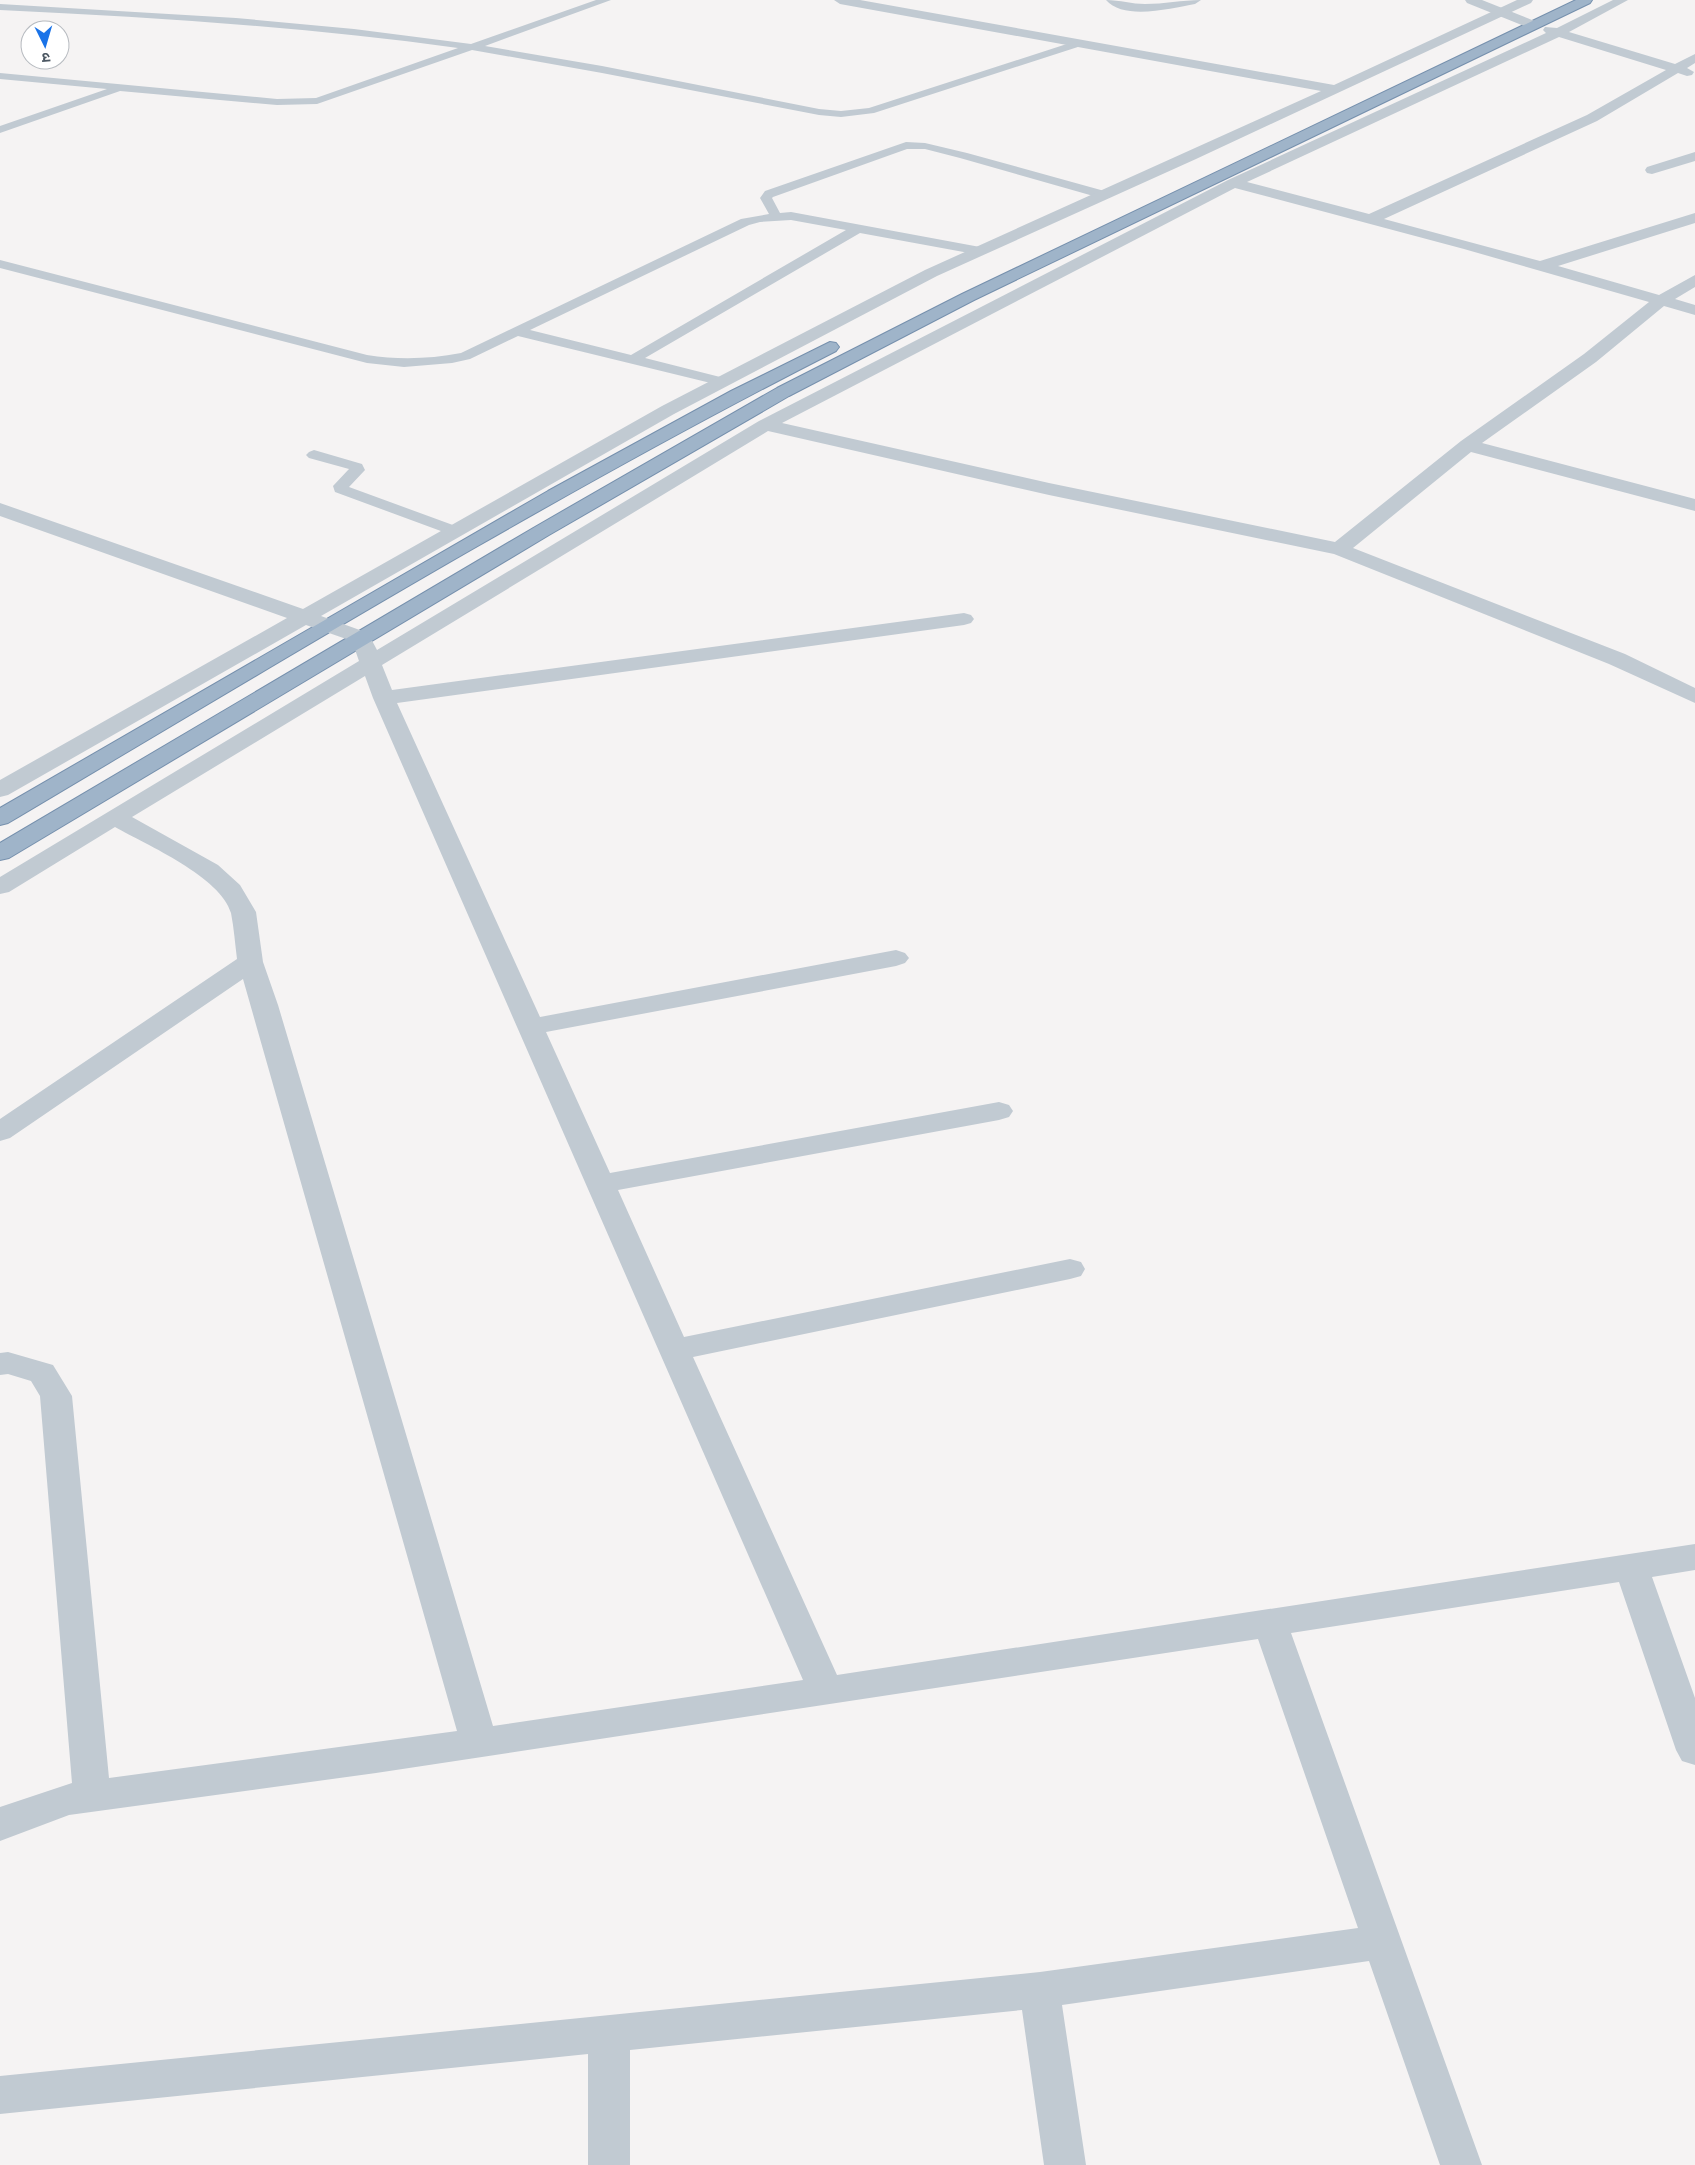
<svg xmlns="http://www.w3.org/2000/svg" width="1695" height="2165" font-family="Karla,'Noto Sans Devanagari',sans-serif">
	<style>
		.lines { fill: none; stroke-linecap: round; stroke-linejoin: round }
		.trunk-casing { stroke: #7690ad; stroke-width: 2 }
		.service { fill: #c1cad2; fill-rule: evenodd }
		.minor { fill: #c1cad2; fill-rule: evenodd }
		.tertiary { fill: #c1cad2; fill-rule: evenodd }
		.trunk { fill: #9fb4c9; fill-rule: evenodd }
	</style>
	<rect width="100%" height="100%" fill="#f5f3f3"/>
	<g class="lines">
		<g class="trunk-casing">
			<g id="trunk">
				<path d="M1576,0H1592L1590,3L974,300L789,396L549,535L9,858L0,860V843L535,527L777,388L962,294Z"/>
				<path d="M830,342L836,343L839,347L836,351C553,495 281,661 8,823L0,825V808L548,491L731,391Z"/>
			</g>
		</g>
		<g class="service">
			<path d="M596,0H611L485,46L602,66L819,109L841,111L869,108L1076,41H1084L1085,43L1084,45L874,113L841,117L819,115L602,73L472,50L317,104L277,105L120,91L0,133V126L107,89L0,79V73L277,99L316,98L458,48C306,27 153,17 0,10V4L236,18L354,29L471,44Z"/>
			<path d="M906,142L925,143L967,153L1108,192L1110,195L1104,199L960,158L925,149H907L773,197L772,198L780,213L791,212L980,247L986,251L980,255L860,233L645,358L728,379L730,382L728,385L723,386L518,336L470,359L452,363L404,367L367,363L0,268V260L367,355C399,360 429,359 461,353L741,219L769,214L760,198L765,191ZM791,220L846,230L631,355L530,330L749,225L760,222Z"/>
			<path d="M314,450L362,464L365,470L349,487L461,528L463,531L461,534H449L335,492L333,486L349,469L309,458L306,455L309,452Z"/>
		</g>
		<g class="minor">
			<path d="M834,0H860L1334,85L1517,0H1533L1531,3L1196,159L937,276L674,414L321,616L368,633L377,650L759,421L1228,180L1546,33L1543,30L1545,27L1557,28L1613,0H1628L1569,32L1675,64L1695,54V63L1687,68L1694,72L1692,75L1687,76L1678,73L1597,121L1384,219L1540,261L1695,213V223L1558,266L1659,295L1695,275V287L1675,299L1695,305V315L1664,306L1596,362L1482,443L1695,499V511L1471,452L1353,548L1625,654L1695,688V703L1609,664L1334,554L1049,495L768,431L382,665L392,690L964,613L971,615L974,619L971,623L964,625L397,703L540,1017L896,950L905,953L909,958L905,963L896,966L546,1032L610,1173L999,1102L1009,1105L1013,1111L1009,1117L999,1120L618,1190L684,1337L1070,1259L1081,1262L1085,1269L1081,1276L1070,1279L693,1357L837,1675L1695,1544V1570L1652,1577L1695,1698V1765L1682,1761L1676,1750L1619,1582L1291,1633L1482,2165H1440L1369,1961L1062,2005L1086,2165H1044L1022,2010L630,2050V2165H588V2054L0,2114V2076L1040,1972L1358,1928L1258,1639L376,1773L69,1815L0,1841V1807L72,1783L40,1396L31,1381L8,1374L0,1375V1353L8,1352L53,1365L72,1396L109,1778L457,1731L243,979L10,1138L0,1141V1119L237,959C235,944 234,928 231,913C221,877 147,845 115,827L9,892L0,894V877L359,661L352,641L306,625L8,795L0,797V780L287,618L0,516V503L303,609L662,406L925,270L1321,91L840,4ZM1559,37L1666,70L1587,115L1369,214L1247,182ZM1235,188L1464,249L1649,302L1584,354L1461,441L1335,542L1049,483L782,423ZM365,676L373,698L803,1680L493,1726L278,1005L263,962L256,912L240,885L218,865L132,817Z"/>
			<path d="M1106,0C1120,0 1132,4 1145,4C1164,4 1182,0 1201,0L1195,4C1172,8 1124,21 1106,0Z"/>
			<path d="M1695,152V161L1652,174L1647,173L1645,170L1647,167Z"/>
		</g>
		<path class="tertiary" d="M1465,0H1482L1537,22L1539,25L1533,29L1529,28L1467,3Z"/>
		<use href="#trunk" class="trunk"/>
	</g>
	<g transform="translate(45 45) rotate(175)"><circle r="24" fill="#ffffff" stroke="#b7bbc0"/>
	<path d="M0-4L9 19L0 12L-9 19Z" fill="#1a73e8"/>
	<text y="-8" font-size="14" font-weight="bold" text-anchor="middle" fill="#4a5661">उ</text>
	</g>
</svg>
